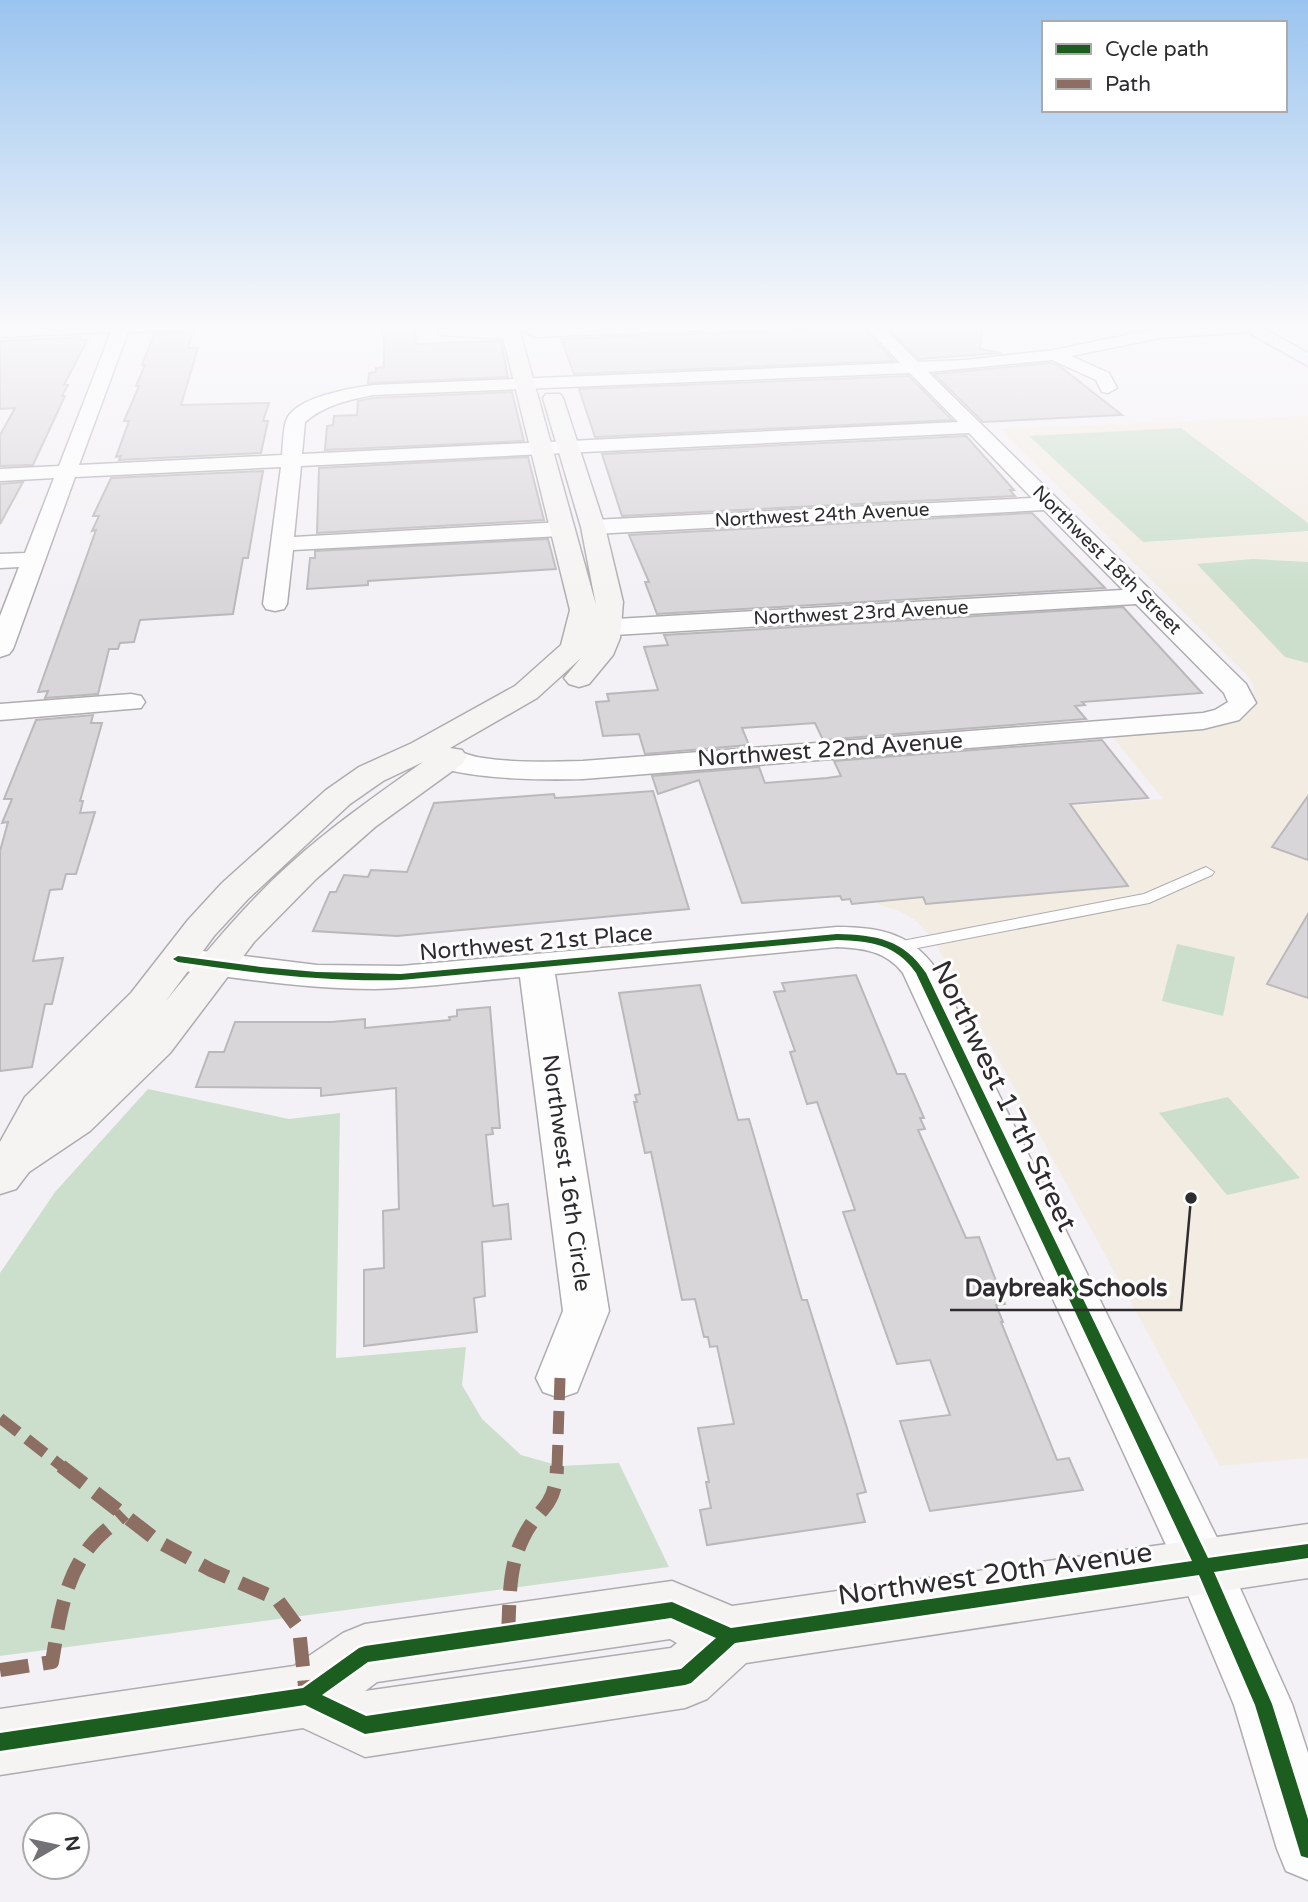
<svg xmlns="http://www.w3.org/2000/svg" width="1308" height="1902" font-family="'Varela Round',sans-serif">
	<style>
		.education { fill: #f3ece3 }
		.green { fill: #cbdfcc }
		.building { fill: #d9d6d9; stroke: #bbb8bb; stroke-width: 2 }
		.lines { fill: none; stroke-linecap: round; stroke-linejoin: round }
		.lane-casing { stroke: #afacb0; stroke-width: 2 }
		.street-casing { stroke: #afacb0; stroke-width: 3 }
		.secondary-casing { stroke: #afacb0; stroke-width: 3 }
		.lane { fill: #fdfdfe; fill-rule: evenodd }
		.street { fill: #fdfdfe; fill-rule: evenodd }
		.secondary { fill: #f6f4f3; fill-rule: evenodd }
		.quiet-far1 { stroke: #8d6e63; stroke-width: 11; stroke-dasharray: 23 11; stroke-linecap: butt }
		.quiet { stroke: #8d6e63; stroke-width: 14; stroke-dasharray: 29 14; stroke-linecap: butt }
		.cycleway-casing { stroke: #fff; stroke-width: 5 }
		.cycleway { fill: #1b5e20; fill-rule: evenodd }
		.labels { text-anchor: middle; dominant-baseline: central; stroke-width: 6; stroke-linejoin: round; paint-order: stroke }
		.far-street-label { font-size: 19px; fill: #2e2c2f; stroke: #fff }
		.street-label { font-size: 23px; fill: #2e2c2f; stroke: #fff }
		.near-street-label { font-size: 28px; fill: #2e2c2f; stroke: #fff }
		.leader { fill: none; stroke: #2e2c2f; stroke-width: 2.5 }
		.callout-dot { fill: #2e2c2f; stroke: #fff; stroke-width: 2.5 }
		.callout-label { font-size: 24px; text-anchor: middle; font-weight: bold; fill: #2e2c2f; stroke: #fff; stroke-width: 6; stroke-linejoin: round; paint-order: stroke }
	</style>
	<rect width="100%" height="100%" fill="#f4f1f6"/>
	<path class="education" d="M1308,416V1458L1220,1466L933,939L914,919L897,910L879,905L840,823L1163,799L1106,729L1251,707L1254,688L1247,675L1000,429Z"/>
	<g class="green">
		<path d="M1181,428L1308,523V531L1143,542L1029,436Z"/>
		<path d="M1253,559L1308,562V663L1285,657L1197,564Z"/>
		<path d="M1177,944L1235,957L1223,1016L1162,1001Z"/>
		<path d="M148,1089L289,1119L340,1113L336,1358L466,1347L462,1385L482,1419L521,1455L560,1466L619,1463L669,1567L0,1656V1273L55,1192Z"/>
		<path d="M1228,1097L1300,1178L1227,1195L1159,1113Z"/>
	</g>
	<g class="building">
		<path d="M384,325H414L416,344L501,341L508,377L368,383L369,373L376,372V368L384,367Z"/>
		<path d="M982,325L980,349L1001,353L919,359L886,326Z"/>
		<path d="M862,327L894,361L574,374L561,339Z"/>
		<path d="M193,332L188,348H198L181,405L269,403L263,421H268L261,453L119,460L121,456L116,457L129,421H124L139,386H136L145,365H142L154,334Z"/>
		<path d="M80,337L79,340L88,339L64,385H68L62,396H65L33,465L0,466V435L15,408L0,409V341Z"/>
		<path d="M1049,363L1058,365L1122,415L983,422L934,374Z"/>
		<path d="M909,376L952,420L595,437L579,389Z"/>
		<path d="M512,392L524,441L325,450L327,426L333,425L334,416L357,415L358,401L373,398Z"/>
		<path d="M966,436L1014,490H1010L1015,496L622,516L602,454Z"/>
		<path d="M528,457L544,520L317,533L319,468Z"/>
		<path d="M263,471L248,558H243L233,614L140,620L134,642L120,643L118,649H109L98,694L45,698L48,691L38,692L96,530L92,531L99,516H93L111,478Z"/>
		<path d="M23,482L0,524V484Z"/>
		<path d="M1032,513L1105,588L657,614L645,582H649L629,535Z"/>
		<path d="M548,539L556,569L368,581V585L307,589L310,558H315V551Z"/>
		<path d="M1123,607L1202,693L1082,702L1085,705L1075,706L1086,719L823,740L815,723L742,728L749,745L645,754L639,734L603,736L596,702L609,701L607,694L658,690L644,647L668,645L664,635Z"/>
		<path d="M93,715L91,723H102L80,801H83L80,813L95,812L76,874H66L62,889L50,890L33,961L63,958L52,1004H45L32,1067L0,1071V851L8,822L2,823L12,799H4L36,720Z"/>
		<path d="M1102,740L1148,798L1070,804L1128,886L926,904L923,897L852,904L850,899L842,900L840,896L742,903L699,780L658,794L652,776L759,767L765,783L827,778L841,776L834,761Z"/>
		<path d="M653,791L689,909L397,936L313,931L330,892H336L344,875L368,877L371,870L407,872L434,803L554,794L555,798L572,797Z"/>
		<path d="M1308,796V860L1272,847Z"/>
		<path d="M1308,914V998L1267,984Z"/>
		<path d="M856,975L897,1074H905L924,1118H920L925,1129L918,1130L966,1238L979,1237L1005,1304L996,1305L1003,1322H1001L1057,1460L1069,1458L1083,1490L930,1511L900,1421L950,1415L930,1360L897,1364L843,1212L855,1210L817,1102L807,1104L790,1052L795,1051L774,992L785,991L782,983Z"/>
		<path d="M700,985L738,1120L749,1119L802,1300H807L847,1428L866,1492L857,1494L865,1522L707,1545L700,1510L711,1508L706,1482H709L698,1428L734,1424L717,1346L710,1347L708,1337H704L695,1299L682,1300L651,1152L645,1153L634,1102H637L635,1095L640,1094L619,993Z"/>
		<path d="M490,1007L500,1128H492L493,1134L486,1135L493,1206L508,1204L511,1239L482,1242L485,1296L474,1298L477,1332L364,1346V1270L384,1268L383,1211L399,1209L396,1088L321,1096V1088L196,1087L209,1052H224L235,1022H331L365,1019V1028L450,1020L449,1017L457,1016V1010Z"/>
	</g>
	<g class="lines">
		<g class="lane-casing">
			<path id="lane" d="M1206,867L1214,872L1212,875L1149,903L897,952L888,947L897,942L1144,894Z"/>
		</g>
		<g class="street-casing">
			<g id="street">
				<path d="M50,325H188L180,330L128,332L79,465L282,455C283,444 283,431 286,421C294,397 352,388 373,385L900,363L864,325H881L918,362L966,360L1054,350L1160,328L1254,325L1253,330L1247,332L1160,338L1071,356L1109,373L1117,388L1108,393L1102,392L1096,380L1052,360L928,372L1246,684L1256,703L1239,720L1203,729L583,779C547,780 430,781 409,750L413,744C435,738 460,755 483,758C516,763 550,762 583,761L1203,713L1215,710L1228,702L1224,693L1136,604L581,637L572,634L568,629L572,624L581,621L1123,590L1044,510L593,534L585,532L582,527L585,522L593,520L1032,498L969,433L301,466L294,537L561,522L569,524L572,529L569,534L561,536L293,550L287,604L284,609L275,611L266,609L263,604L281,467L75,477L13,649L9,654L0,657V616L19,567L0,568V554L25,553L54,478L0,481V469L59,466L111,332L0,337V327ZM910,373L958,422L302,454L305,422C325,405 348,400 373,395Z"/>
				<path d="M582,325H712L704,330L534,337L526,332L534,327Z"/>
				<path d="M447,327L510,329L518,334L510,339L441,335L439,332L441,329Z"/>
				<path d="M131,694L141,696L145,702L141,708L0,720V704Z"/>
				<path d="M837,927C882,927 913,934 939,973L1222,1548L1292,1704L1308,1753V1880L1286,1871L1277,1849L1234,1705L1178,1571L903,973C886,951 863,948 837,947L555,974L609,1311L577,1392L560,1398L543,1392L536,1378L563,1311L520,977C472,981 424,988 375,989C309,989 243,979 178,970L166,967L160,959L166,951L178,948L317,965L401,966Z"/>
			</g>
		</g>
		<g class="secondary-casing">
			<g id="secondary">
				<path d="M500,325H518L596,605L581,527L543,398L546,394H560L563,398L605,527L623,602L620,638L613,655L589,684L579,687L569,684L564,678L581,658L537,698L450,748L462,750L467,757L462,764L375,827L316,879L254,942L170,1053L90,1131L29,1172L16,1189L0,1194V1142L25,1097L131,993L188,920L222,883L326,790L359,767L412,743L515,686L561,645L570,610ZM423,762C378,794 332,826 291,863C244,905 205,954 165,1002L214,936L248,899L350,804L383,781Z"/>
				<path d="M1235,325H1257L1308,353V366Z"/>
				<path d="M1308,1524V1578L746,1663L707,1699L685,1708L365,1757L303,1728L0,1775V1709L294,1666L343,1633L365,1624L672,1581L732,1606ZM670,1639L677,1643L671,1648L365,1691L377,1682Z"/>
			</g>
		</g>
		<use href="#lane" class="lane"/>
		<use href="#street" class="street"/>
		<use href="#secondary" class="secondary"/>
		<g class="quiet-far1">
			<path d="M0,1418L64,1468"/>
			<path d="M557,1468L560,1378"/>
		</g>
		<g class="quiet">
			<path d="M61,1466L159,1542L211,1570L277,1599L299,1629L306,1696"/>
			<path d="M508,1634C510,1600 508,1568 523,1538C538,1506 556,1510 557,1466"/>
			<path d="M0,1670L52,1662C59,1621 64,1577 92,1544C101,1533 114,1524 124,1514"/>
		</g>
		<g class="cycleway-casing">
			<path id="cycleway" d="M837,934C876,935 903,939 926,973L1208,1558L1308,1544V1558L1214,1572L1272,1704L1308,1819V1858L1301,1856L1299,1849L1255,1705L1199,1575L735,1643L691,1683L685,1685L365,1734L305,1705L0,1751V1733L303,1688L359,1648L365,1646L672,1602L731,1628L1192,1561L916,973C896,944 870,941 837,940L401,980C326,982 252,973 178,962L173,959L178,956L261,967L317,972L401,974ZM671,1618L716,1638L681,1669L366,1716L322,1695L368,1662Z"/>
		</g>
		<use href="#cycleway" class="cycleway"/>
	</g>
	<linearGradient id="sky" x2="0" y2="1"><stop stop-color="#9ac4ef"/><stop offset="0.55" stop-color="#faf9fb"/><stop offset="1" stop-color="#faf9fb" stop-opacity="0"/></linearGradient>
	<rect width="1308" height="592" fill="url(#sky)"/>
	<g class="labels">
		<g class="far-street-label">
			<text transform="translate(822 515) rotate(-3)">Northwest 24th Avenue</text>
			<text transform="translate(1107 560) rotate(45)">Northwest 18th Street</text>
			<text transform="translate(861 613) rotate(-3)">Northwest 23rd Avenue</text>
		</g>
		<g class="street-label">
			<text transform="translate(830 750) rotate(-4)">Northwest 22nd Avenue</text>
			<text transform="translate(536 943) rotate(-5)">Northwest 21st Place</text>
			<text transform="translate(566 1173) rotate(82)">Northwest 16th Circle</text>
		</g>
		<g class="near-street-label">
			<text transform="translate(1004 1096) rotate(64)">Northwest 17th Street</text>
			<text transform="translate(995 1574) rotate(-8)">Northwest 20th Avenue</text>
		</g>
	</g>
	<path class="leader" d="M1191 1198L1181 1310H950"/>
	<circle class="callout-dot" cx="1191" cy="1198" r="7"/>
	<g class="callout-label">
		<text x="1066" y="1296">Daybreak Schools</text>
	</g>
	<rect x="1042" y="21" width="245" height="91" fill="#ffffff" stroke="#ababac" stroke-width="2"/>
	<rect x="1056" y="44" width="35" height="10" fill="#1b5e20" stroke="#ababac" stroke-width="2"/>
	<text x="1105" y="56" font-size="21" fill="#2e2c2f">Cycle path</text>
	<rect x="1056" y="79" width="35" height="10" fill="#8d6e63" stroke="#ababac" stroke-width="2"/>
	<text x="1105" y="91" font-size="21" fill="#2e2c2f">Path</text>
	<g transform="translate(56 1846) rotate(81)"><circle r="33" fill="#ffffff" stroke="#ababac" stroke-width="2"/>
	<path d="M0-5L12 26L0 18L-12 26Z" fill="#737175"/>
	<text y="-10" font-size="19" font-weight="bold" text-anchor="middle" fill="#2e2c2f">N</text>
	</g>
</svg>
